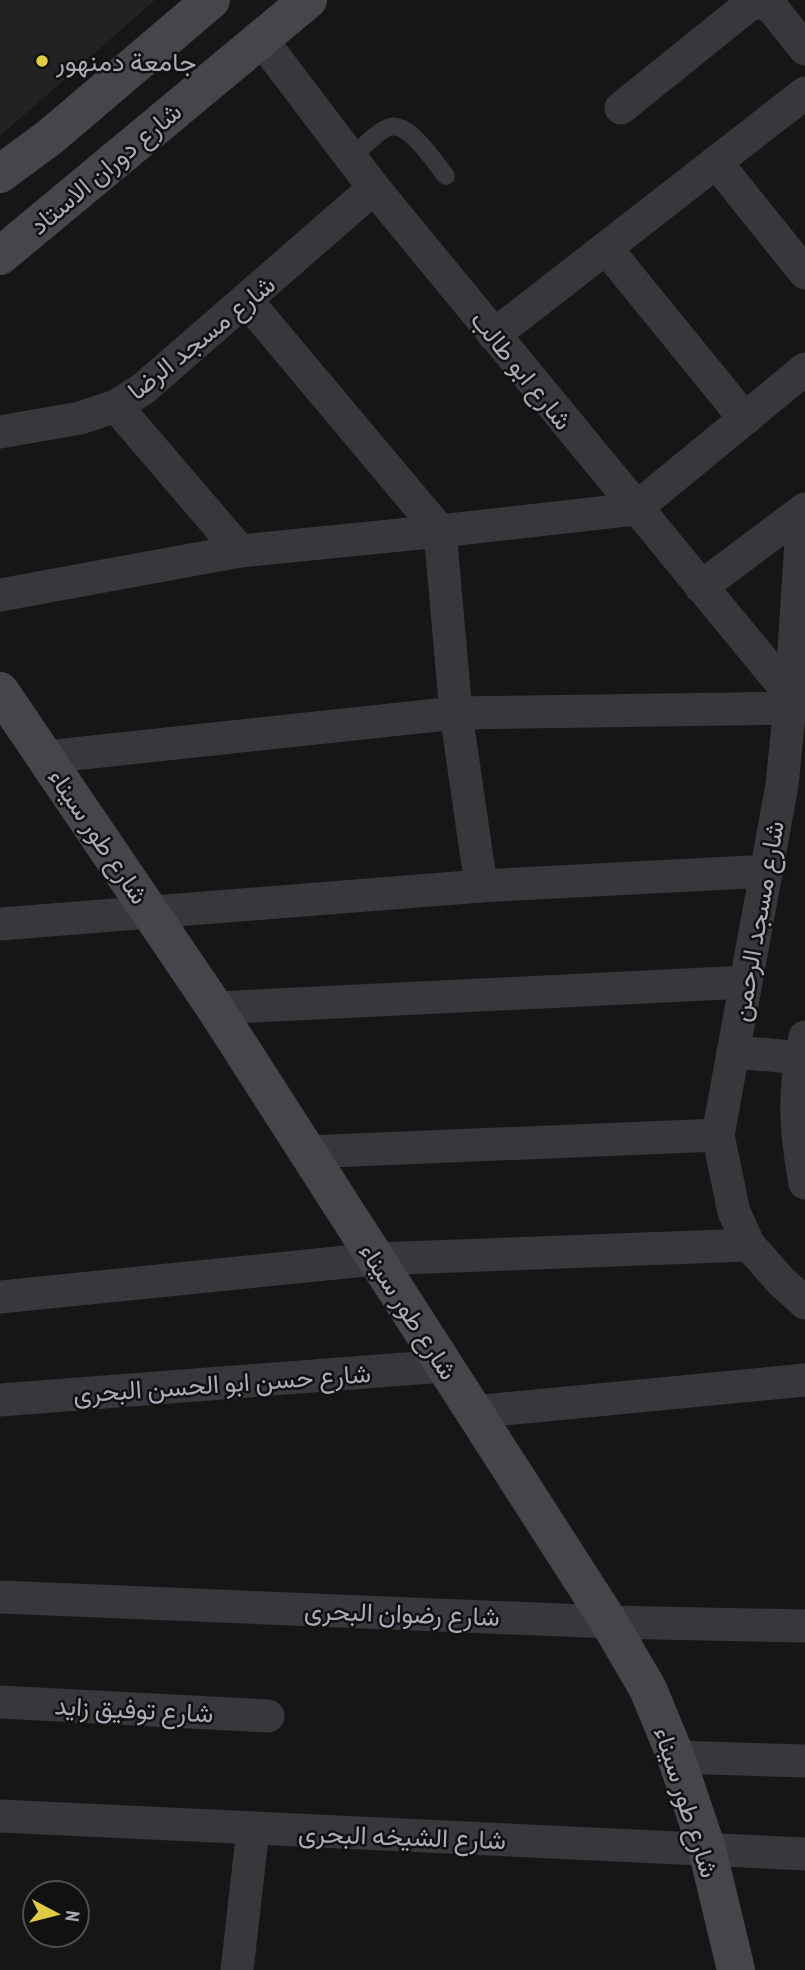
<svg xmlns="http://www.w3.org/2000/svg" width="805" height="1970" font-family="'PT Sans Narrow',Vazirmatn,sans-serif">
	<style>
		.built { fill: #222224 }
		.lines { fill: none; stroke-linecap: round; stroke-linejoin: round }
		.lane { stroke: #37373c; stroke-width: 18 }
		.street { stroke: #37373c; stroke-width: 33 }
		.secondary { stroke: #45464c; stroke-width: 38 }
		.poi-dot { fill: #e1cb44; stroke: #111112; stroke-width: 2.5 }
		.labels { text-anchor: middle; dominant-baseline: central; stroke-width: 5; stroke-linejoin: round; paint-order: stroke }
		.poi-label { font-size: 26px; fill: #a9abb6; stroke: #111112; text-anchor: start }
		.street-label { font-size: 26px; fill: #a9abb6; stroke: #111112 }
	</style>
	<rect width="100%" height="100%" fill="#161617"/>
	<path class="built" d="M0,0H155L0,136Z"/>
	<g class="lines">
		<path class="lane" d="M351,158C360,150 380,129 390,127C410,122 435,163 446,176"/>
		<g class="street">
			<path d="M261,39L374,188L791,695"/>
			<path d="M621,108L749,5L763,1L774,10L805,49"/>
			<path d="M716,162L805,273"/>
			<path d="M606,248L745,419"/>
			<path d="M494,335L805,93"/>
			<path d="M0,432L80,418L116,406L143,389L374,188"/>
			<path d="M803,511L791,695L782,785L718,1135L734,1212L749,1245L781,1281L805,1303"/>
			<path d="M240,551L440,531L247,301"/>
			<path d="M701,587L805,509"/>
			<path d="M0,595L240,551L116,406"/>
			<path d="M46,757L456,713L790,708"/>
			<path d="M481,886L456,713L440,531L635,509L805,369"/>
			<path d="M0,924L481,886L767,871"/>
			<path d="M215,1008L746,982"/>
			<path d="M805,1037C793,1092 795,1128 805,1183"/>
			<path d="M733,1052L805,1058"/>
			<path d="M307,1152L718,1135"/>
			<path d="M0,1297L375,1259L749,1245"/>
			<path d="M0,1400L444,1366"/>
			<path d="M473,1412L805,1380"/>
			<path d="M0,1597L609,1622L805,1626"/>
			<path d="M0,1702L268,1716"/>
			<path d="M676,1757L805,1761"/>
			<path d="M0,1816L805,1854"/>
			<path d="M237,1970L253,1829"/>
		</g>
		<g class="secondary">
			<path d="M0,174L50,137L211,0"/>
			<path d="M0,256L308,0"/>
			<path d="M0,691L215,1008L609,1622L648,1689L676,1757L707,1849L736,1970"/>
		</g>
	</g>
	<circle class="poi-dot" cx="42" cy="61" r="7"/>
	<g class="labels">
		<g class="poi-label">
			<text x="56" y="61">جامعة دمنهور</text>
		</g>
		<g class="street-label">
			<text transform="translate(105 168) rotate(-40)">شارع دوران الاستاد</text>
			<text transform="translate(201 337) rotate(-39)">شارع مسجد الرضا</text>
			<text transform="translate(522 370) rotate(51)">شارع ابو طالب</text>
			<text transform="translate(99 836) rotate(56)">شارع طور سيناء</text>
			<text transform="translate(757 921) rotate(-80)">شارع مسجد الرحمن</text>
			<text transform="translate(409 1311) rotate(57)">شارع طور سيناء</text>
			<text transform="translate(222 1383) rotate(-4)">شارع حسن ابو الحسن البحرى</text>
			<text transform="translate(402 1613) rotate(2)">شارع رضوان البحرى</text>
			<text transform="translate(134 1709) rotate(3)">شارع توفيق زايد</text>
			<text transform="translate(687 1802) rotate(72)">شارع طور سيناء</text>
			<text transform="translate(402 1836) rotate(2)">شارع الشيخه البحرى</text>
		</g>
	</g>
	<g transform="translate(56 1914) rotate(97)"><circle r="33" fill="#111112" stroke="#4e4f54" stroke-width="2"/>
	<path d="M0-5L12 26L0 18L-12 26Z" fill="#e1cb44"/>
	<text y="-10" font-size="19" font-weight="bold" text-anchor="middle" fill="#a9abb6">N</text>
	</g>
</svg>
